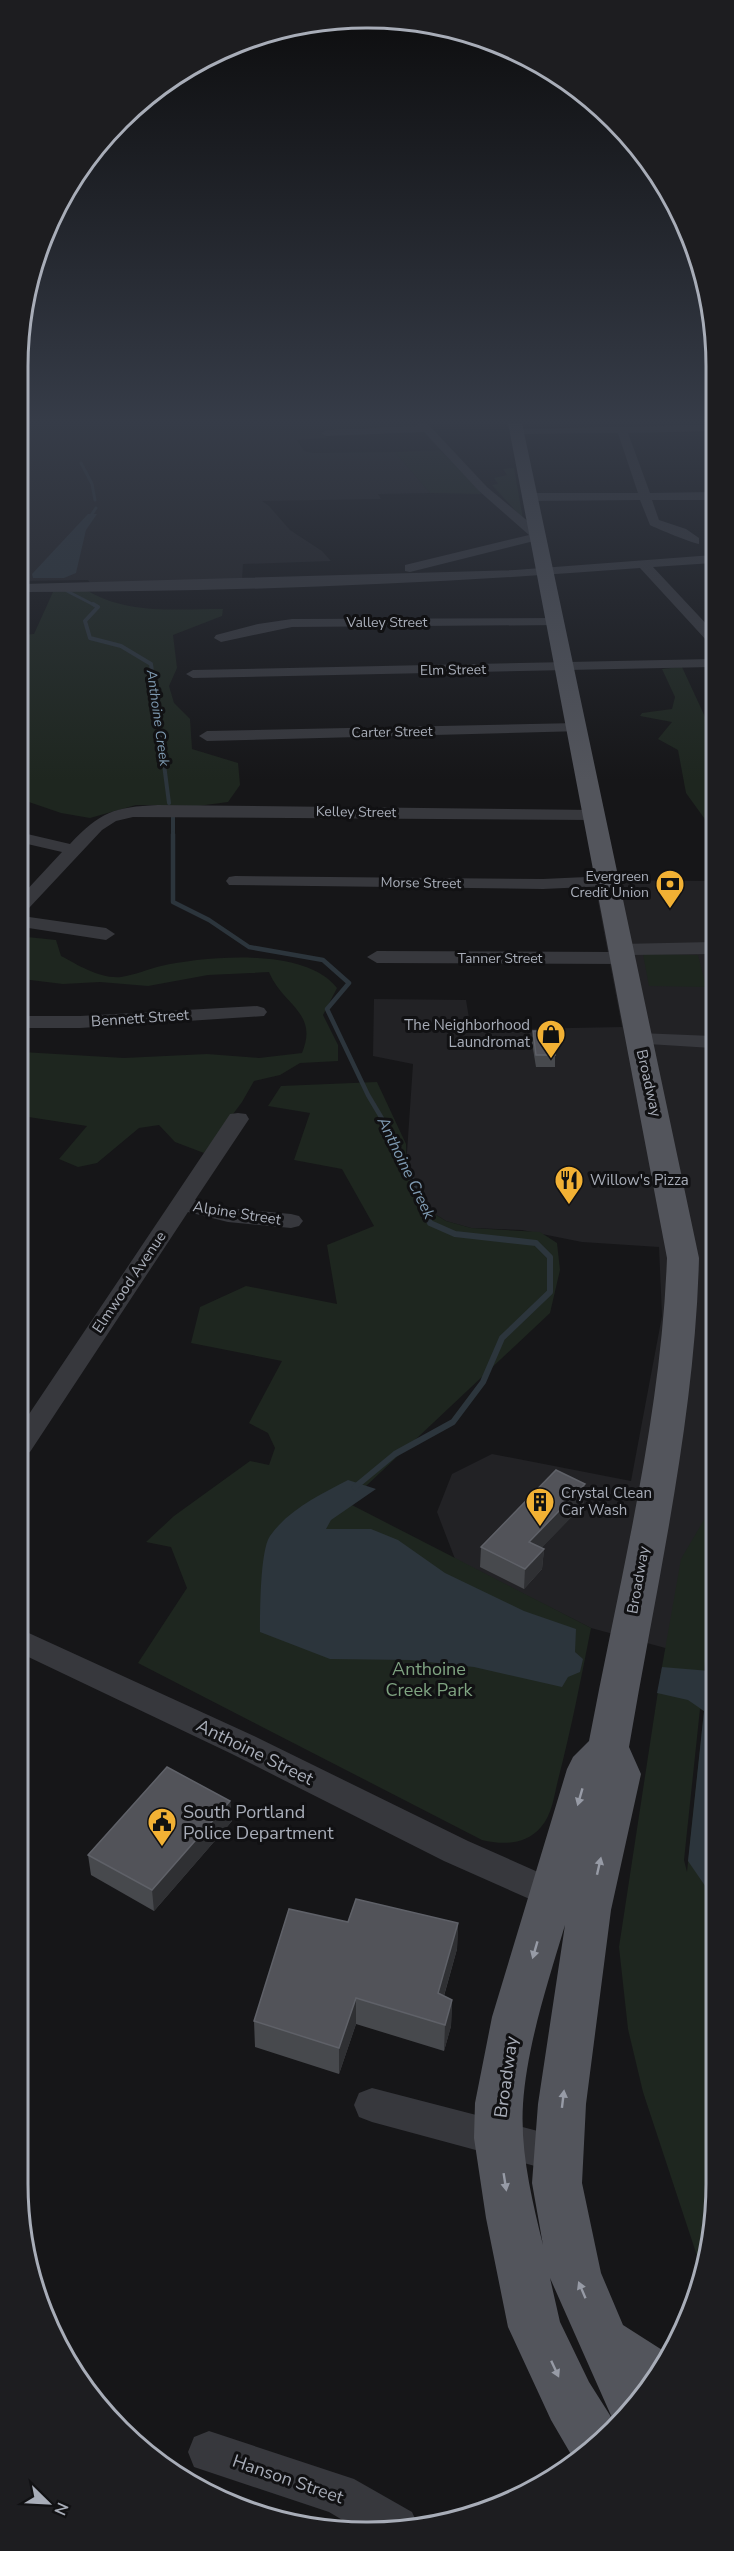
<svg xmlns="http://www.w3.org/2000/svg" width="734" height="2551" font-family="'Nunito Sans',sans-serif">
	<style>
		.built { fill: #222225 }
		.green { fill: #1e261f; fill-rule: evenodd }
		.water { fill: #2c353c }
		.lines { fill: none; stroke-linecap: round; stroke-linejoin: round }
		.stream-far3 { stroke: #2c353c; stroke-width: 3 }
		.stream-far2 { stroke: #2c353c; stroke-width: 4 }
		.stream-far1 { stroke: #2c353c; stroke-width: 4.5 }
		.stream { stroke: #2c353c; stroke-width: 6 }
		.minor { fill: #37383d; fill-rule: evenodd }
		.major { fill: #53555c; fill-rule: evenodd }
		.wall { fill: #47494d }
		.shaded-wall { fill: #2f3033 }
		.building { fill: #525359; stroke: #5f6168; stroke-width: 1.5 }
		.oneway { fill: #979ba6 }
		.labels { text-anchor: middle; dominant-baseline: central; stroke-width: 6; stroke-linejoin: round; paint-order: stroke }
		.far-street-label { font-size: 14px; fill: #a8adb8; stroke: #111113 }
		.far-water-label { font-size: 14px; font-style: italic; fill: #7f9bb3; stroke: #111113 }
		.far-poi-label { font-size: 14px; fill: #a8adb8; stroke: #111113; text-anchor: end }
		.street-label { font-size: 15px; fill: #a8adb8; stroke: #111113 }
		.poi-label { font-size: 15px; fill: #a8adb8; stroke: #111113; text-anchor: start }
		.water-label { font-size: 16px; font-style: italic; fill: #7f9bb3; stroke: #111113 }
		.near-park-label { font-size: 18px; fill: #7fa381; stroke: #111113 }
		.near-street-label { font-size: 18px; fill: #a8adb8; stroke: #111113 }
		.near-poi-label { font-size: 18px; fill: #a8adb8; stroke: #111113; text-anchor: start }
		.rim { fill: none; stroke: #a8adb8; stroke-width: 3 }
	</style>
	<rect width="100%" height="100%" fill="#161618"/>
	<g class="built">
		<path d="M24,423H366L320,427L327,438L297,440L304,451L313,453L395,452L430,493L378,494L381,499L262,501L269,506L290,530L322,551L331,561L243,564L242,580L91,584L88,580L24,581Z"/>
		<path d="M594,880L712,881L710,1660L591,1628L455,1559L437,1512L452,1474L492,1454L631,1481L662,1316L659,1247L582,1242L522,1230L471,1228L446,1221L433,1213L406,1167L413,1064L373,1056L374,999L466,1000L471,1030L622,1027Z"/>
	</g>
	<g class="green">
		<path d="M366,423H416L419,427L323,432L319,427Z"/>
		<path d="M440,450L479,490L481,494L430,493L395,452Z"/>
		<path d="M514,468L523,519L492,485L498,484L494,478L507,475L503,469Z"/>
		<path d="M85,589C125,615 177,609 223,609L222,616L173,635L177,668L169,686L174,703L190,719L192,749L238,763L240,785L228,802L198,806L136,805L90,818L61,813L23,800V635L34,634L53,592Z"/>
		<path d="M682,667L712,732V742L707,754L712,755V780L708,779L707,800L712,808V825L707,822L686,793L678,750L658,739L672,722L640,716L642,713L672,709L675,697L662,669Z"/>
		<path d="M27,937L56,940L61,956C78,965 100,979 121,977C135,975 148,969 161,966C207,956 305,947 337,988L323,1015L338,1045V1061L300,1063L280,1075L254,1081L242,1102L204,1153L175,1142L159,1125L139,1128L97,1163L78,1167L59,1159L87,1126L22,1116V1052L124,1058L207,1054L259,1058L302,1053C319,1012 283,1006 269,972L208,975L148,986L100,982L63,984L22,979V938Z"/>
		<path d="M643,954L698,955L706,987L649,986Z"/>
		<path d="M377,1082L406,1144L407,1172L433,1213L446,1221L471,1228L540,1232L557,1243L560,1270L550,1313L348,1503L591,1628C581,1679 571,1730 558,1780C554,1796 552,1815 541,1827C526,1845 503,1845 482,1840L138,1663L187,1588L171,1547L146,1542L174,1516L250,1461L269,1465L275,1448L268,1433L249,1423L282,1361L191,1343L200,1307L246,1286L337,1304L327,1245L374,1226L342,1169L294,1160L310,1113L268,1106L281,1086Z"/>
		<path d="M711,1508V1612L704,1671H710L709,2252L702,2271L643,2092L628,2029L619,1947L660,1678L681,1559ZM700,1709L704,1711L687,1872L684,1860Z"/>
	</g>
	<g class="water">
		<path d="M88,514H97L86,530L76,573L64,578H33L32,574Z"/>
		<path d="M348,1480L376,1489L331,1520L326,1529H371L398,1540L445,1573L524,1611L576,1629L575,1652L583,1659L580,1672L568,1677L562,1687L474,1667L410,1660L330,1659L260,1632C260,1613 260,1550 270,1536C289,1509 320,1495 348,1480Z"/>
		<path d="M662,1667L710,1671V1893L688,1861L704,1711L688,1700L657,1693Z"/>
	</g>
	<g class="lines">
		<g class="stream-far3">
			<path d="M81,463L92,484L95,500"/>
			<path d="M88,520L96,508"/>
			<path d="M67,591L96,606"/>
		</g>
		<g class="stream-far2">
			<path d="M93,604L98,607L85,621L90,638L121,646L151,664L169,803"/>
			<path d="M173,817V836"/>
		</g>
		<path class="stream-far1" d="M173,834V902L209,920L249,947L323,960L349,983L327,1009L368,1095L387,1127"/>
		<path class="stream" d="M355,1487L395,1454L453,1422L483,1382L502,1338L550,1292V1257L536,1243L455,1234L430,1223L396,1142L386,1125"/>
		<g class="minor">
			<path d="M416,423H427L487,487L542,533V539L410,572L405,571V565L529,535L479,491L424,432L326,436L321,433L326,430L418,426Z"/>
			<path d="M713,425V431L628,433L650,493L713,492V500H652L659,520L686,529L699,538V544C695,544 655,528 650,525L640,500L530,501L524,497L530,493H638L618,433L517,434L513,433V429Z"/>
			<path d="M713,555V563L653,567L712,630V642L707,641L640,568C435,584 229,592 24,592V584L515,570Z"/>
			<path d="M555,618L560,619V625L292,627L221,642L214,638L216,635L258,624L292,619Z"/>
			<path d="M712,659V667L193,678L186,674L193,670Z"/>
			<path d="M577,723L585,728L582,731L207,741L199,736L207,731Z"/>
			<path d="M158,805L594,810L602,815L594,820L133,817L116,821L102,830L29,908L22,909L23,894L62,852L23,843V833L70,844C100,812 114,807 158,805Z"/>
			<path d="M235,876L543,879L608,876L617,881L608,886L543,889L229,885L226,881L229,877Z"/>
			<path d="M22,916L106,928L115,934L106,940L22,927Z"/>
			<path d="M712,942V954L631,955L633,958L630,962L623,964L377,963L367,957L377,951L613,952L614,946L621,944Z"/>
			<path d="M257,1006L264,1008L267,1012L264,1016L80,1028H22V1016H80Z"/>
			<path d="M639,1033L712,1036V1048L632,1043L629,1039L632,1035Z"/>
			<path d="M238,1113L246,1114L249,1119L195,1200L228,1208L291,1214L299,1216L303,1221L299,1226L291,1228L228,1222L188,1212L30,1452L21,1455V1426L230,1114Z"/>
			<path d="M20,1629L254,1736L468,1841L574,1888L579,1898L574,1908L562,1912L550,1908L444,1861L232,1754L20,1653Z"/>
			<path d="M372,2088L557,2136L570,2141L576,2154L570,2167L557,2172L372,2122L359,2117L354,2105L359,2093Z"/>
			<path d="M209,2431L354,2479L412,2512L418,2525L361,2531L329,2512L194,2467L188,2452L194,2437Z"/>
		</g>
		<path class="major" d="M508,423H522L699,1258C695,1421 656,1587 629,1747L641,1774L611,1910L586,2104L582,2183L601,2273L623,2325L670,2355L576,2463L551,2420L508,2327L486,2218L474,2138L475,2103L492,2017L567,1769L573,1757L589,1741C619,1582 661,1420 667,1258ZM565,1925L538,2104L532,2183L543,2245C532,2200 520,2151 523,2104C527,2045 548,1982 565,1925ZM550,2278L613,2420L589,2382L560,2322Z"/>
	</g>
	<g class="wall">
		<path d="M533,1031L555,1055V1067H536L532,1043Z"/>
		<path d="M584,1504L541,1548L544,1549L542,1569L524,1589L480,1567L481,1547Z"/>
		<path d="M230,1801L232,1821L154,1911L91,1875L88,1855Z"/>
		<path d="M348,1922L458,1923L457,1949L444,1996L452,2000L451,2026L444,2051L356,2024L339,2074L255,2047L254,2021Z"/>
	</g>
	<g class="shaded-wall">
		<path d="M585,1484L584,1504L528,1562L529,1542Z"/>
		<path d="M544,1549L542,1569L524,1589L525,1569Z"/>
		<path d="M230,1801L232,1821L154,1911L152,1890Z"/>
		<path d="M458,1923L457,1949L437,2020L438,1993Z"/>
		<path d="M356,1998V2024L339,2074V2048Z"/>
		<path d="M452,2000L451,2026L444,2051L445,2025Z"/>
	</g>
	<g class="building">
		<path d="M533,1031H551L555,1055H536Z"/>
		<path d="M556,1470L585,1484L529,1542L544,1549L525,1569L481,1547Z"/>
		<path d="M167,1767L230,1801L152,1890L88,1855Z"/>
		<path d="M356,1899L458,1923L438,1993L452,2000L445,2025L356,1998L339,2048L254,2021L289,1909L348,1922Z"/>
	</g>
	<defs><path id="oneway-solid" d="M-6-.8H1V-3.2L6.5 0L1 3.2V.8H-6Z" transform="scale(1.5)"/></defs>
	<g class="oneway">
		<use href="#oneway-solid" transform="translate(580 1797) rotate(106)"/>
		<use href="#oneway-solid" transform="translate(599 1866) rotate(-77)"/>
		<use href="#oneway-solid" transform="translate(535 1950) rotate(106)"/>
		<use href="#oneway-solid" transform="translate(563 2099) rotate(-83)"/>
		<use href="#oneway-solid" transform="translate(505 2182) rotate(81)"/>
		<use href="#oneway-solid" transform="translate(582 2290) rotate(-113)"/>
		<use href="#oneway-solid" transform="translate(555 2369) rotate(65)"/>
	</g>
	<linearGradient id="sky" x2="0" y2="1"><stop stop-color="#0c0c0d"/><stop offset="0.54" stop-color="#363c48"/><stop offset="1" stop-color="#363c48" stop-opacity="0"/></linearGradient>
	<rect width="734" height="781" fill="url(#sky)"/>
	<defs>
		<g id="bank-pin" transform="scale(1.5)"><path d="M0 17L-7.5 6A9.5 9.5 0 1 1 7.5 6Z" fill="#f2b134" stroke="#111113"/><path d="M-6-4H6V4H-6ZM0-2.3a2.3 2.3 0 1 0 0 4.6a2.3 2.3 0 1 0 0-4.6Z" fill="#111"/></g>
		<g id="shop-pin" transform="scale(1.5)"><path d="M0 17L-7.5 6A9.5 9.5 0 1 1 7.5 6Z" fill="#f2b134" stroke="#111113"/><path d="M-5-2.5h2.3a2.7 3.5 0 0 1 5.4 0H5L5.5 6h-11ZM-1.5-2.5h3a1.5 2.3 0 0 0-3 0Z" fill="#111"/></g>
		<g id="restaurant-pin" transform="scale(1.5)"><path d="M0 17L-7.5 6A9.5 9.5 0 1 1 7.5 6Z" fill="#f2b134" stroke="#111113"/><path d="M-5-6h1v4h1v-4h1v4h1v-4h1v5L-1.5 .5V6h-2V.5L-5-1ZM5-6V6H3V1.5H1.5Q1.5-4 5-6Z" fill="#111"/></g>
		<g id="building-pin" transform="scale(1.5)"><path d="M0 17L-7.5 6A9.5 9.5 0 1 1 7.5 6Z" fill="#f2b134" stroke="#111113"/><path d="M-4-6H4V6H1V3H-1V6H-4ZM-2.5-4.3h1.7v1.8h-1.7ZM.8-4.3h1.7v1.8H.8ZM-2.5-1h1.7V.8h-1.7ZM.8-1h1.7V.8H.8Z" fill="#111"/></g>
		<g id="civic-pin" transform="scale(1.5)"><path d="M0 17L-7.5 6A9.5 9.5 0 1 1 7.5 6Z" fill="#f2b134" stroke="#111113"/><path d="M-.6-6.5H3V-4.5H.6V-3L4-1V1h2V6H-6V1h2V-1L-.6-3ZM-1.2 2.5V6h2.4V2.5Z" fill="#111"/></g>
	</defs>
	<g fill-rule="evenodd">
		<use href="#bank-pin" x="670" y="884"/>
		<use href="#shop-pin" x="551" y="1034"/>
		<use href="#restaurant-pin" x="569" y="1180"/>
		<use href="#building-pin" x="540" y="1502"/>
		<use href="#civic-pin" x="162" y="1822"/>
	</g>
	<g class="labels">
		<g class="far-street-label">
			<text x="387" y="622">Valley Street</text>
			<text transform="translate(453 670) rotate(-1)">Elm Street</text>
			<text transform="translate(392 732) rotate(-1)">Carter Street</text>
			<text transform="translate(356 812) rotate(1)">Kelley Street</text>
			<text transform="translate(421 883) rotate(1)">Morse Street</text>
			<text x="500" y="958">Tanner Street</text>
		</g>
		<g class="far-water-label">
			<text transform="translate(158 718) rotate(82)">Anthoine Creek</text>
		</g>
		<g class="far-poi-label">
			<text x="649" y="876">Evergreen<tspan x="649" dy="16">Credit Union</tspan></text>
		</g>
		<g class="street-label">
			<text transform="translate(140 1018) rotate(-4)">Bennett Street</text>
			<text transform="translate(649 1083) rotate(77)">Broadway</text>
			<text transform="translate(237 1213) rotate(9)">Alpine Street</text>
			<text transform="translate(129 1282) rotate(-56)">Elmwood Avenue</text>
			<text transform="translate(638 1580) rotate(-80)">Broadway</text>
		</g>
		<g class="poi-label">
			<text x="530" y="1025" text-anchor="end">The Neighborhood<tspan x="530" dy="17">Laundromat</tspan></text>
			<text x="590" y="1180">Willow's Pizza</text>
			<text x="561" y="1493">Crystal Clean<tspan x="561" dy="17">Car Wash</tspan></text>
		</g>
		<g class="water-label">
			<text transform="translate(406 1168) rotate(64)">Anthoine Creek</text>
		</g>
		<g class="near-park-label">
			<text x="429" y="1669">Anthoine<tspan x="429" dy="21">Creek Park</tspan></text>
		</g>
		<g class="near-street-label">
			<text transform="translate(255 1752) rotate(26)">Anthoine Street</text>
			<text transform="translate(506 2077) rotate(-82)">Broadway</text>
			<text transform="translate(288 2479) rotate(19)">Hanson Street</text>
		</g>
		<g class="near-poi-label">
			<text x="183" y="1812">South Portland<tspan x="183" dy="21">Police Department</tspan></text>
		</g>
	</g>
	<path d="M0 0H734V2551H0ZM366 28H368A338 338 0 0 1 706 366V2184A338 338 0 0 1 368 2522H366A338 338 0 0 1 28 2184V366A338 338 0 0 1 366 28Z" fill="#1d1d20" fill-rule="evenodd"/>
	<path class="rim" d="M366 28H368A338 338 0 0 1 706 366V2184A338 338 0 0 1 368 2522H366A338 338 0 0 1 28 2184V366A338 338 0 0 1 366 28Z"/>
	<g transform="translate(48 2503) rotate(114)" stroke="#111113" stroke-width="4.5" paint-order="stroke">
	<path d="M0-4.5L10 22L0 15L-10 22Z" fill="#a8adb8"/>
	<text y="-9" font-size="16" font-weight="bold" text-anchor="middle" fill="#a8adb8">N</text>
	</g>
</svg>
